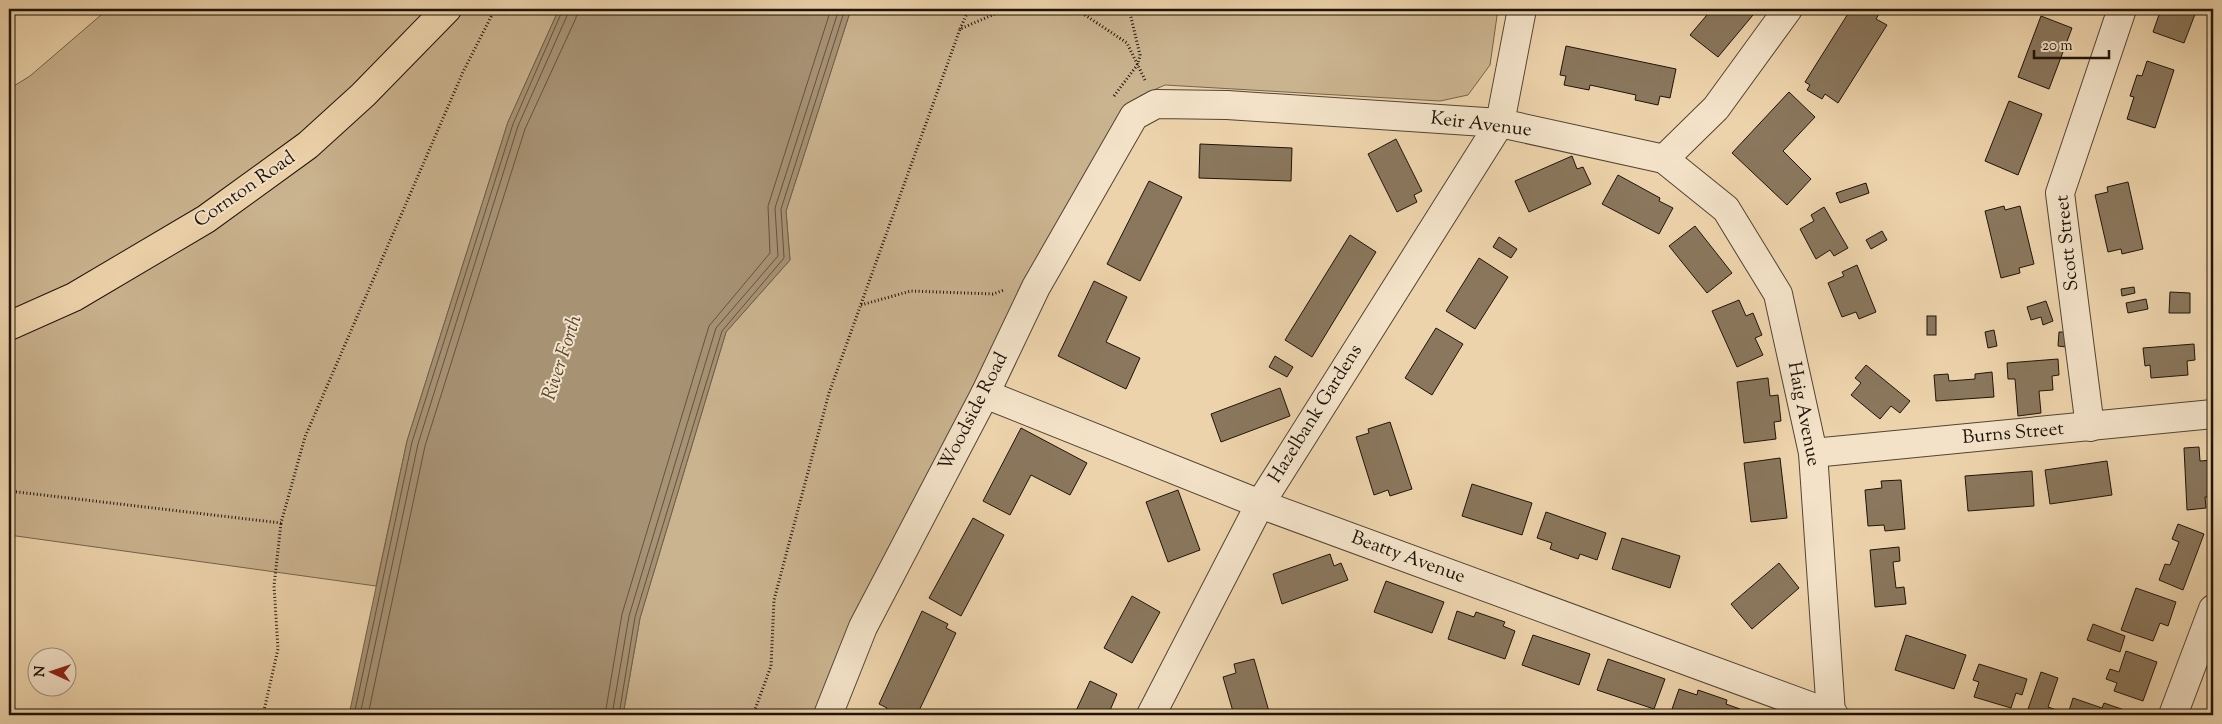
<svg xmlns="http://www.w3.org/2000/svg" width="2222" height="724" font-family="'Sorts Mill Goudy',serif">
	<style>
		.green { fill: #cab38f; stroke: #74644c }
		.water { fill: #a79274; stroke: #706049 }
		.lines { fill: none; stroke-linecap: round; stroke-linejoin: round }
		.shore { stroke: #62533e; stroke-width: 1 }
		.building { fill: #8a775d; stroke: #1e1409 }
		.minor-casing { stroke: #524432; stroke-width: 30 }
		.major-casing { stroke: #1e1409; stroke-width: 30 }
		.path { stroke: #1e1409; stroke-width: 3; stroke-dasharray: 1 2.5; stroke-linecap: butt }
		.minor { stroke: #f3e2c8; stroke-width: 28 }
		.major { stroke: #edd3ab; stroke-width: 28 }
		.labels { text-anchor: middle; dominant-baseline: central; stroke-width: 4; stroke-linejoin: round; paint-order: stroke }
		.street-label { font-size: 19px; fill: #1e1409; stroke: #f3e2c8 }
		.water-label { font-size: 20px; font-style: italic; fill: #554634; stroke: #f3e2c8 }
	</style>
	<rect width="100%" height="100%" fill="#edd3ab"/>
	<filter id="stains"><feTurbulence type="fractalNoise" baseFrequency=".004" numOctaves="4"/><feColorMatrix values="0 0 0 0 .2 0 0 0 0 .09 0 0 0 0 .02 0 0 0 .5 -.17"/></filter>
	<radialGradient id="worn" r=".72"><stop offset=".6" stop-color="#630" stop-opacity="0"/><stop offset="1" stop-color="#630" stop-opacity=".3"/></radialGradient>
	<g class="green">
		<path d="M108,9H559L508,122L407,441L376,586L9,535V89L30,76Z"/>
		<path d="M851,9H1498L1490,65L1468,95L1440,101L1165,85L1140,96L1077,196L819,715H623L640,618L726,332L790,260L786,211Z"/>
	</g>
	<path class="water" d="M559,9H851L786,211L790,260L726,332L640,618L623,715H349L407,441L508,122Z"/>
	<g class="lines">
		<g class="shore">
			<path d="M354,715L412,442L513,124L563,9"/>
			<path d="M360,715L418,444L518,126L570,9"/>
			<path d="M368,715L425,446L525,129L576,18L577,9"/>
			<path d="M605,715L622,614L709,326L770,253L768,206L831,9"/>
			<path d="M612,715L629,616L716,328L778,256L775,208L839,9"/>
			<path d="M619,715L635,617L722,331L784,258L781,209L845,9"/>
		</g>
	</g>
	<g class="building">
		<path d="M1712,9H1758L1718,57L1690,35Z"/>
		<path d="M1851,9H1870L1879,14L1876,19L1887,25L1838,103L1825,94L1822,99L1807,90L1810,85L1805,82Z"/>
		<path d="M2161,9H2197L2184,43L2153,32Z"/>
		<path d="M2041,16L2072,28L2049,89L2018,77Z"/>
		<path d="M1566,46L1676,69L1670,98L1660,96L1658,105L1635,100L1636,95L1590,85L1589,90L1564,85L1566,76L1560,75Z"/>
		<path d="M2147,61L2174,70L2155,128L2127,119L2134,97L2130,96L2137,75L2142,76Z"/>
		<path d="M1789,92L1815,117L1783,151L1811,179L1787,205L1732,153Z"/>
		<path d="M2009,101L2042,114L2018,175L1985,161Z"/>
		<path d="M1396,139L1422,191L1414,195L1417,202L1397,212L1368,154Z"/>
		<path d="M1200,144L1292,148L1291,181L1199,178Z"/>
		<path d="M1572,156L1577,169L1583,167L1591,184L1529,212L1515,181Z"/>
		<path d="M1618,175L1660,198L1659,201L1673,208L1659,234L1602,204Z"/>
		<path d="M1149,181L1182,197L1140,281L1107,264Z"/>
		<path d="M2128,182L2143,249L2122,254L2121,249L2108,252L2095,195L2108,192L2107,187Z"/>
		<path d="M1866,183L1869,193L1840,203L1836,193Z"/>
		<path d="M2004,206L2005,210L2020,206L2034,264L2019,268L2020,273L2001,278L1985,211Z"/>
		<path d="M1824,207L1848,248L1834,256L1830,250L1816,259L1800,229L1814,221L1811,215Z"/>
		<path d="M1695,226L1732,273L1707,293L1669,246Z"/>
		<path d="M1882,231L1887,240L1871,249L1866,240Z"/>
		<path d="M1350,235L1376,252L1312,357L1285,340Z"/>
		<path d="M1499,237L1517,249L1511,258L1493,247Z"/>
		<path d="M1479,258L1508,277L1475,329L1446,311Z"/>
		<path d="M1857,265L1876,312L1859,319L1856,312L1842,317L1828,283L1844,276L1842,272Z"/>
		<path d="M1094,281L1127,297L1106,342L1140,358L1126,389L1058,356Z"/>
		<path d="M2134,287L2135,293L2122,296L2121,289Z"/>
		<path d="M2170,292L2190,293V313H2169Z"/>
		<path d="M2146,299L2148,309L2128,313L2126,303Z"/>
		<path d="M1739,300L1746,316L1753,313L1762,335L1755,338L1763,355L1737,367L1712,311Z"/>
		<path d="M2046,301L2053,321L2043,325L2041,317L2031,320L2027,307Z"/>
		<rect x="1927" y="316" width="9" height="19"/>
		<path d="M1436,328L1463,344L1432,395L1405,378Z"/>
		<path d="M1994,330L1997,346L1988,348L1985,332Z"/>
		<path d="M2059,332H2066V347L2058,346Z"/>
		<path d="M2194,344L2195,360L2187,361L2188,375L2151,378L2150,365L2145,366L2143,348Z"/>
		<path d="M1275,356L1293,367L1287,377L1269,367Z"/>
		<path d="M2058,359L2059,375L2052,376L2053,390L2039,391L2041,413L2018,416L2015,379H2008L2007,363Z"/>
		<path d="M1866,365L1910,401L1900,413L1891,406L1880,419L1851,395L1861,383L1855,378Z"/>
		<path d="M1992,372L1994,397L1936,401L1934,375L1948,374L1949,381L1975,379V374Z"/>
		<path d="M1768,378L1770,396L1778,395L1781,421L1774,422L1776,439L1744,443L1737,382Z"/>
		<path d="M1280,388L1290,416L1221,442L1211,414Z"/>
		<path d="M1390,422L1412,489L1390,496L1388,490L1374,495L1356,437L1369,433L1368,429Z"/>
		<path d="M1021,428L1087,463L1070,495L1031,475L1010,515L983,501Z"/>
		<path d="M2199,447L2200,461L2213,460V497H2205L2206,508L2187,510L2184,448Z"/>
		<path d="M1780,458L1787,518L1751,522L1744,463Z"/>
		<path d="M2107,461L2112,495L2050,504L2045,470Z"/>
		<path d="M2032,471L2034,506L1968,511L1965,476Z"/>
		<path d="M1901,480L1905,529L1885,531L1884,525L1868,526L1865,490L1882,488L1881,481Z"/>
		<path d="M1472,484L1532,503L1522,535L1462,516Z"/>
		<path d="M1178,490L1200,550L1168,562L1146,502Z"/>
		<path d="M1546,512L1606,533L1597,560L1580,554L1578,559L1550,549L1552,543L1537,538Z"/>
		<path d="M973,518L1004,535L961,616L929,598Z"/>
		<path d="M2178,524L2204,534L2183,590L2159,580L2165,564L2170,565L2179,542L2172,539Z"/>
		<path d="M1622,538L1680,556L1670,588L1612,569Z"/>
		<path d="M1899,547L1900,561L1893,562L1896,588L1904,587L1906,604L1875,607L1870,550Z"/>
		<path d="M1330,554L1334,566L1341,563L1348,580L1282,604L1273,574Z"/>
		<path d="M1779,563L1799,588L1752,629L1731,604Z"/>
		<path d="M1386,581L1444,602L1432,633L1374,612Z"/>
		<path d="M2136,588L2176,602L2168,626L2160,623L2153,641L2121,630Z"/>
		<path d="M1132,596L1160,612L1132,663L1104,648Z"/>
		<path d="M922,611L948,624L946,628L956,633L917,715H883L887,708L879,704Z"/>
		<path d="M1457,611L1474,617L1476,612L1505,622L1503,626L1515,631L1505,659L1448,639Z"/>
		<path d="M2093,624L2125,636L2120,652L2087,640Z"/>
		<path d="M1533,635L1590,654L1579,685L1522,665Z"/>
		<path d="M1906,635L1966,655L1954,689L1895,670Z"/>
		<path d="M2126,651L2157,662L2143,701L2114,691L2117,683L2106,679L2110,669L2119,672Z"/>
		<path d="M1254,659L1270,715H1234L1223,677L1236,673L1234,664Z"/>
		<path d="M1608,659L1665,679L1654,709L1597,690Z"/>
		<path d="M1979,664L2027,679L2022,695L2016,693L2011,708L1974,697L1979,682L1973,680Z"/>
		<path d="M2041,672L2058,678L2048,707L2068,714L2073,698L2102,708L2104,703L2139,715H2037L2027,712Z"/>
		<path d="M1090,681L1117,694L1108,715H1074Z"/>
		<path d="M1679,689L1697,695L1698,690L1727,700L1726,704L1740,709L1738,715H1670Z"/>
	</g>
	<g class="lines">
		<g class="minor-casing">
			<g id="minor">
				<path d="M1664,159L1726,209L1778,294L1813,453L1831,714"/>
				<path d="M985,394L1260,504L1834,715"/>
				<path d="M2090,427L2060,193L2122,9"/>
				<path d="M1813,453L2213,414"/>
				<path d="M828,715L863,627L985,394L1036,287L1134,116L1156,104L1227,105L1500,123L1664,159L1716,108L1788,9"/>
				<path d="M1151,715L1260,504L1500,123L1522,9"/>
				<path d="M2173,715L2213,609"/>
			</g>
		</g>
		<g class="major-casing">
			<path id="major" d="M9,326L74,297L206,219L308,145L363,95L447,9"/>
		</g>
		<g class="path">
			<path d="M1076,9L1127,43L1145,80"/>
			<path d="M960,29L969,9"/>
			<path d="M1114,96L1138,64L1140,55L1129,9"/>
			<path d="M861,305L911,291L993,294L1004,290"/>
			<path d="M9,491L281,523L305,437L463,72L495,9"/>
			<path d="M263,715L278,649L274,586L281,523"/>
			<path d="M753,715L771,666L774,600L829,393L960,29L1006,9"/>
		</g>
		<use href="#minor" class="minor"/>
		<use href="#major" class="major"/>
	</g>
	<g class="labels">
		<g class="street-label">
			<text transform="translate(1481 125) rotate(7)">Keir Avenue</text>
			<text transform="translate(245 190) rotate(-35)">Cornton Road</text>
			<text transform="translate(2068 243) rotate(-96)">Scott Street</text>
			<text transform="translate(974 412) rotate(-63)">Woodside Road</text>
			<text transform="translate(1316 414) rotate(-58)">Hazelbank Gardens</text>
			<text transform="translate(1803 414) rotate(79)">Haig Avenue</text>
			<text transform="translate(2013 434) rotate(-5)">Burns Street</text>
			<text transform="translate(1408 558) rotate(20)">Beatty Avenue</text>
		</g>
		<g class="water-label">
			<text transform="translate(563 358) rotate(-72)">River Forth</text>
		</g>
	</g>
	<rect width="2222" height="724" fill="none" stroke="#edd3ab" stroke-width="30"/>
	<rect x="10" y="10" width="2202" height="704" fill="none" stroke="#1e1409" stroke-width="2.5"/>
	<rect x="15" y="15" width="2192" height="694" fill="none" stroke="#1e1409"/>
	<g transform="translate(52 672) rotate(273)"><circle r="24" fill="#f3e2c8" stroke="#9e907c"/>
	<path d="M0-4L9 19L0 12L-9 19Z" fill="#8f2418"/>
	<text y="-8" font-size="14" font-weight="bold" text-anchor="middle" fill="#1e1409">N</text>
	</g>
	<path d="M2034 50v8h75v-8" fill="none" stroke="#1e1409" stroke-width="2.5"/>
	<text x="2042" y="50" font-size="15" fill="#1e1409" stroke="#f3e2c8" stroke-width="4" paint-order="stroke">20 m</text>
	<rect width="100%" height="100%" filter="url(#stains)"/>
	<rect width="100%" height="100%" fill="url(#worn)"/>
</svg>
